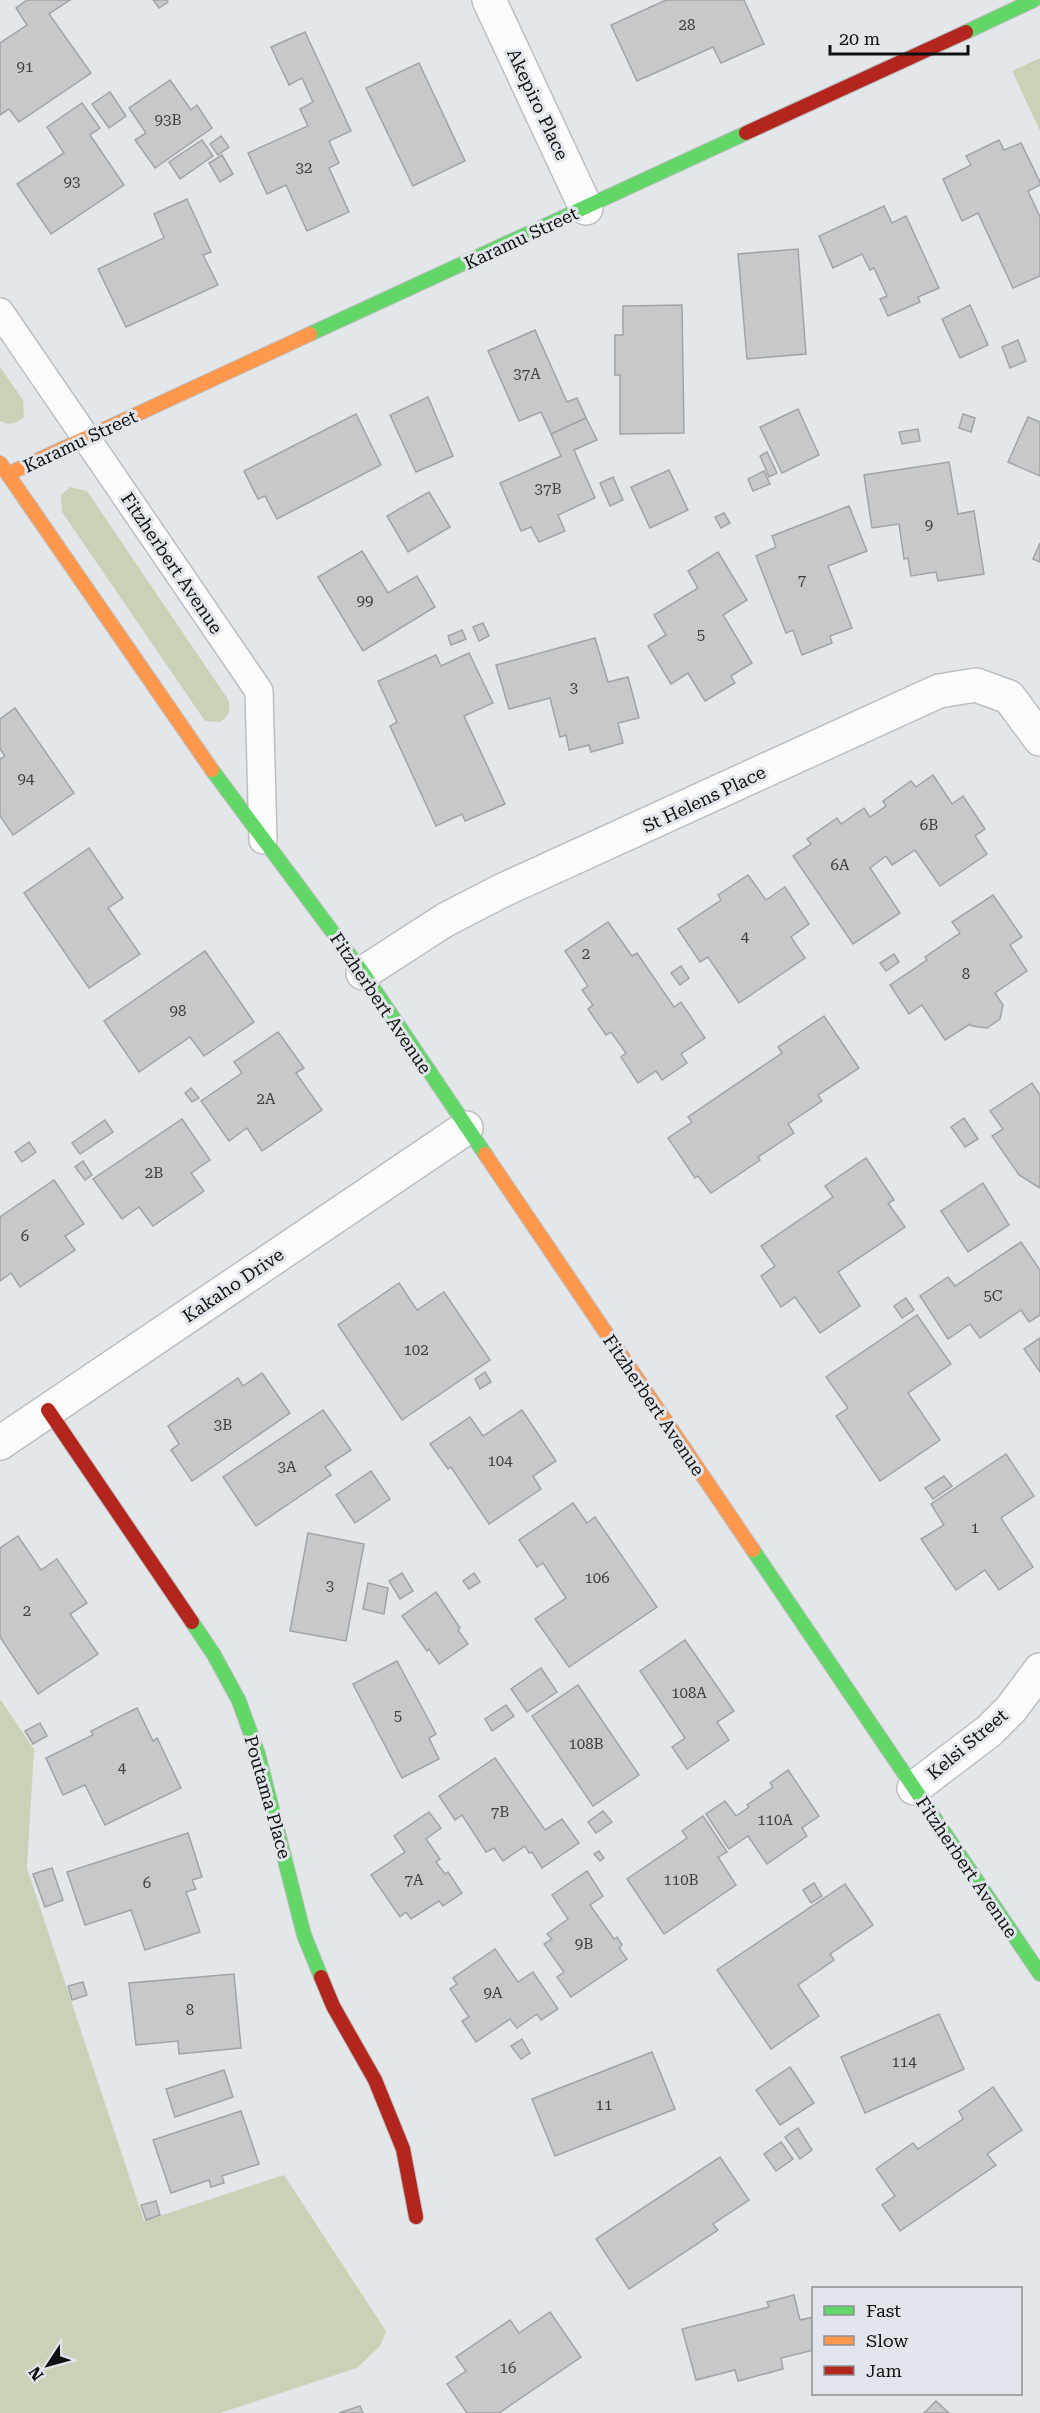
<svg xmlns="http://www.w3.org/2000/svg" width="1040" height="2413" font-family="'Roboto Serif',serif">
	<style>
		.green { fill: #c9d1b6 }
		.building { fill: #c6c8ca; stroke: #a2a3a6; stroke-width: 1.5 }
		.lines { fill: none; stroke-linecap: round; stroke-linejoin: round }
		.lane-casing { stroke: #bcbec1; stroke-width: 30 }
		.street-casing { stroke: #bcbec1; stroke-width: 36 }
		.fast-casing { stroke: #bcbec1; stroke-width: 16 }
		.slow-casing { stroke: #bcbec1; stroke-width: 16 }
		.jam-casing { stroke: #bcbec1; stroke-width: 16 }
		.lane { stroke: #fbfbfc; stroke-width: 27 }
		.street { stroke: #fbfbfc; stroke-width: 33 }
		.fast { stroke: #63d668; stroke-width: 14 }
		.slow { stroke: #ff974d; stroke-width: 14 }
		.jam { stroke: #b3261e; stroke-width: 14 }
		.labels { text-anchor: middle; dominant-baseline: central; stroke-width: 6; stroke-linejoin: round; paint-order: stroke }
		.number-label { font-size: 15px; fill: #3c3e3f }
		.street-label { font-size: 18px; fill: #0e1011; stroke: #e2e6ec }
	</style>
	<rect width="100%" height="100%" fill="#e4e7ea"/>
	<g class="green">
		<path d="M1040,58V131L1012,71Z"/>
		<path d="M0,367L23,400L24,417C16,424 10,426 0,421Z"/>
		<path d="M70,487L87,491L229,701C230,712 229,716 220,722L205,721L62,512L61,495Z"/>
		<path d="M0,1699L34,1749L27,1868L144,2221L284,2175L386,2331L380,2346L357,2368L220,2413H0Z"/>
	</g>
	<g class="building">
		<path d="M27,0H70L49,14L91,73L19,122L9,109L0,115V43L27,25L16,8Z"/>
		<path d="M153,0H167L168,2L159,8Z"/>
		<path d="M666,0H744L764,44L721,63L713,47L637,81L611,25Z"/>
		<path d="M305,32L351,131L329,141L339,163L329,168L349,212L307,231L286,185L267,194L248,153L308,126L300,109L313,102L302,78L289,85L271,47Z"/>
		<path d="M419,63L465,161L413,186L366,88Z"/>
		<path d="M170,80L191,110L197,105L212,128L155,168L135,140L146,133L129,108Z"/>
		<path d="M110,92L126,116L109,128L92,104Z"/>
		<path d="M82,103L100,128L90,135L124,185L51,234L17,184L64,153L47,127Z"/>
		<path d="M221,136L229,147L218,155L210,144Z"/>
		<path d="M202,140L213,156L180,179L169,162Z"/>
		<path d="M999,140L1004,150L1021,143L1040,182V185L1028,191L1040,217V276L1013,288L978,213L962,221L943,179L971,165L966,156Z"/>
		<path d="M222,155L233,174L220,182L209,163Z"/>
		<path d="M187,199L211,252L203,255L218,285L126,327L98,269L164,238L154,214Z"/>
		<path d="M884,206L892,223L906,216L939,288L918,297L920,302L888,316L880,299L887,296L874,268L870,270L862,254L833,268L819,236Z"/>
		<path d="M798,249L806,354L747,359L738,254Z"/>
		<path d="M682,305L684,433L620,434V375H615V335H623V306Z"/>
		<path d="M970,305L988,345L960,358L942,319Z"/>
		<path d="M535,330L567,402L577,398L586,418L551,434L541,412L519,421L488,351Z"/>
		<path d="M1018,340L1026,361L1010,368L1002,347Z"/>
		<path d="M428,397L453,456L416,472L390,415Z"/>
		<path d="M798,409L819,455L782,473L760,427Z"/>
		<path d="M356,414L381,465L277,519L265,496L258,499L244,471Z"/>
		<path d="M963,414L975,418L971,432L959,428Z"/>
		<path d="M1028,417L1040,422V476L1008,462Z"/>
		<path d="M586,418L597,440L574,450L595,498L558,515L565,531L539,542L531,527L521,531L500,483L561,456L551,434Z"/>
		<path d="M918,429L920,441L902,444L899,432Z"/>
		<path d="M767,452L777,473L769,477L760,456Z"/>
		<path d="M949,462L958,514L974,511L984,574L938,581L936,572L911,576L908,558L904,559L899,524L872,528L864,475Z"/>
		<path d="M669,470L688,510L650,528L631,487Z"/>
		<path d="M764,471L770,484L753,491L748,479Z"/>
		<path d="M613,477L623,500L610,506L600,483Z"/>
		<path d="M429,492L450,527L408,552L387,516Z"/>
		<path d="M849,506L867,551L828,566L852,628L830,636L832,643L802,655L793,630L786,633L756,556L776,547L772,536Z"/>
		<path d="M724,513L730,523L721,528L715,517Z"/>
		<path d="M1040,543V562L1033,559Z"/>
		<path d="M362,551L388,593L417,576L435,607L363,651L318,577Z"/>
		<path d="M718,552L747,600L723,615L752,663L731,676L735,683L705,701L688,673L671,684L648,646L666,635L654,615L698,588L688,571Z"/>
		<path d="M483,623L489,636L479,641L473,627Z"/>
		<path d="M462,630L466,639L451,645L448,636Z"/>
		<path d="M595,638L608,682L628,677L639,718L618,723L623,743L591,752L589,745L569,750L566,735L560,737L550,698L509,709L496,665Z"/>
		<path d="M469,653L493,703L464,716L505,804L465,821L462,814L436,826L390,726L397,722L378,681L436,655L441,666Z"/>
		<path d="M15,708L74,793L13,835L0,816V759L5,756L0,749V719Z"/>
		<path d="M933,775L952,804L963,796L985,829L975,836L987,854L940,886L915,850L892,865L886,856L870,868L900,913L853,944L793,856L811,844L807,839L837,818L841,824L864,808L870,817L886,806L883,801L911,781L916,787Z"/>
		<path d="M89,848L123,898L108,908L140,954L89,988L24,893Z"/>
		<path d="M748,875L766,900L785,887L809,924L791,937L805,958L739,1003L708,957L700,962L678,929L721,900L718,895Z"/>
		<path d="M993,895L1022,937L1010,945L1027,971L995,993L1003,1005L1000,1019L987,1028L972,1026L970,1024L945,1040L922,1005L909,1014L890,985L927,960L925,957L960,933L952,922Z"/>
		<path d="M608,922L632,956L637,953L674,1007L681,1002L705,1038L681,1054L687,1063L662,1080L656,1071L638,1083L621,1057L626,1053L611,1032L606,1035L588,1009L593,1005L582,990L588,986L565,951Z"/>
		<path d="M205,951L254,1022L204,1056L190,1037L139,1072L104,1021Z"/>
		<path d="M894,954L899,962L886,971L880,963Z"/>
		<path d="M681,966L689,978L680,985L671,973Z"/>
		<path d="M824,1016L859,1068L818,1095L822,1101L788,1124L794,1133L758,1157L760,1160L711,1193L698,1176L695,1178L668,1138L692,1122L688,1117L782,1053L778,1047Z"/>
		<path d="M278,1032L304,1068L296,1073L322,1110L262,1151L247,1128L229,1141L201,1101L242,1073L234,1062Z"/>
		<path d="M1032,1083L1040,1095V1188L1019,1175L992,1136L1003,1129L990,1111Z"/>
		<path d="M191,1088L199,1098L192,1102L185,1093Z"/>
		<path d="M964,1118L978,1139L965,1147L951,1127Z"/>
		<path d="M182,1119L210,1160L191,1173L204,1191L153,1226L139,1207L122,1219L93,1179Z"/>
		<path d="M105,1120L113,1132L80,1154L72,1143Z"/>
		<path d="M29,1142L36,1152L22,1162L15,1152Z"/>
		<path d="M866,1158L894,1200L888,1203L905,1227L838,1272L860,1306L820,1333L795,1297L781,1307L761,1276L775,1266L761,1246L833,1197L825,1186Z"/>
		<path d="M83,1161L92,1175L85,1180L75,1167Z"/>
		<path d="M54,1180L84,1224L65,1236L75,1250L20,1287L11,1273L0,1281V1217Z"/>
		<path d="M983,1183L1009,1225L968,1252L941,1211Z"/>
		<path d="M1021,1242L1040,1270V1315L1029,1322L1021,1310L980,1338L970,1324L948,1339L920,1296L948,1277L955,1286Z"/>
		<path d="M399,1283L417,1310L444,1292L490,1360L402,1420L338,1325Z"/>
		<path d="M906,1298L914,1310L902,1318L894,1306Z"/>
		<path d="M917,1315L951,1364L908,1393L940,1440L880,1481L836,1416L848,1408L826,1377Z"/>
		<path d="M1040,1338V1372L1024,1349Z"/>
		<path d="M485,1372L491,1382L480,1389L475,1379Z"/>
		<path d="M262,1373L290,1413L192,1481L171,1450L179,1444L168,1426L238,1378L243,1386Z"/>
		<path d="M323,1410L351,1450L325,1467L331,1475L256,1526L223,1477Z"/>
		<path d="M522,1410L556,1461L533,1476L541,1489L489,1524L451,1467L448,1469L430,1444L470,1417L483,1436Z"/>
		<path d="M1006,1454L1034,1496L1001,1518L1033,1567L999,1590L985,1570L956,1590L921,1539L944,1525L931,1504Z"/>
		<path d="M371,1471L390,1499L355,1523L336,1495Z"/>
		<path d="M944,1476L952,1486L933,1499L925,1488Z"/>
		<path d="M573,1503L587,1523L595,1517L657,1607L569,1667L535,1619L566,1598L543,1563L537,1567L519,1540Z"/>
		<path d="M308,1533L364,1544L346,1641L290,1631Z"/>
		<path d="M18,1536L41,1570L57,1559L87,1603L70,1614L98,1654L38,1694L0,1637V1548Z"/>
		<path d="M402,1573L413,1591L400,1599L389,1581Z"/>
		<path d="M474,1573L480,1582L469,1589L463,1581Z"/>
		<path d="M368,1583L388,1588L384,1614L363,1609Z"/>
		<path d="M436,1592L460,1628L458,1630L468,1644L439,1664L429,1649L427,1651L402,1616Z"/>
		<path d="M685,1640L734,1711L717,1722L729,1740L687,1769L672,1747L685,1738L640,1671Z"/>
		<path d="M397,1661L436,1734L429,1738L439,1759L402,1778L353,1684Z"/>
		<path d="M541,1668L557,1692L527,1712L511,1689Z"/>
		<path d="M578,1685L639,1775L593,1806L532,1716Z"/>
		<path d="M506,1705L514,1716L492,1731L485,1719Z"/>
		<path d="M137,1708L153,1741L157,1738L181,1788L105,1825L85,1785L63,1795L46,1758L93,1735L91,1731Z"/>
		<path d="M40,1723L47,1736L33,1744L25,1731Z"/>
		<path d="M495,1758L545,1830L562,1819L579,1843L542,1868L532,1852L529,1853L525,1846L503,1861L494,1848L486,1852L462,1815L455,1820L439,1796Z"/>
		<path d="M788,1770L819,1816L802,1828L807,1836L767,1864L748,1836L729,1849L706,1814L725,1801L736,1816L749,1807L747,1805L773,1787L770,1783Z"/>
		<path d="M603,1811L612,1822L596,1833L588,1822Z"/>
		<path d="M429,1812L441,1828L426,1839L440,1859L436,1862L445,1874L448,1872L462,1893L443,1906L439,1901L411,1919L406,1912L400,1917L371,1875L405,1852L394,1836Z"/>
		<path d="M703,1816L727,1852L718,1857L736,1885L664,1934L627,1879L687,1838L682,1831Z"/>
		<path d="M188,1833L202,1877L192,1880L196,1889L186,1892L200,1932L145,1950L131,1910L85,1925L67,1872Z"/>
		<path d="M599,1851L604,1858L600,1861L594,1854Z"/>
		<path d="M52,1868L63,1900L45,1907L33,1874Z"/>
		<path d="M587,1871L603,1896L590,1905L614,1939L617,1937L622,1945L619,1948L627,1959L571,1997L557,1977L564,1972L544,1944L552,1939L547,1934L568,1919L552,1895Z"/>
		<path d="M814,1883L822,1896L811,1903L803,1890Z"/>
		<path d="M845,1884L873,1925L830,1954L834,1960L798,1985L819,2016L771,2049L717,1970Z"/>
		<path d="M495,1949L518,1982L533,1972L558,2009L541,2020L537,2014L517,2028L510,2019L476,2042L462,2021L469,2017L450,1989L457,1984L453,1978Z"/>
		<path d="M234,1974L241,2048L179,2054L178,2041L136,2045L129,1983Z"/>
		<path d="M83,1982L87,1995L72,2000L68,1986Z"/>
		<path d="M939,2014L964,2069L865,2113L841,2057Z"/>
		<path d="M522,2039L530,2053L521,2059L511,2046Z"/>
		<path d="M652,2052L675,2109L555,2156L532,2099Z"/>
		<path d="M790,2067L814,2103L780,2125L756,2090Z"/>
		<path d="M224,2070L233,2097L175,2117L166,2089Z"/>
		<path d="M993,2087L1022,2130L987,2154L996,2165L900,2231L882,2205L895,2196L876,2169L913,2143L918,2149L963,2119L959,2111Z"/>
		<path d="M241,2111L259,2164L222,2176L224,2183L211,2187L209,2180L171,2193L153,2140Z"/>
		<path d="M798,2128L812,2150L800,2159L785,2137Z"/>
		<path d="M781,2142L793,2159L776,2171L764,2154Z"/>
		<path d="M720,2157L749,2200L713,2224L718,2230L629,2289L596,2239Z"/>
		<path d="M156,2201L160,2215L146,2220L141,2205Z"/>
		<path d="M794,2295L800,2320L813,2317L814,2350L781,2358L783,2369L738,2381L735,2370L696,2380L682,2329L769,2307L767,2302Z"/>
		<path d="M550,2312L581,2357L499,2413H467L447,2384L466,2371L456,2357L510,2320L519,2333Z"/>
		<path d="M936,2401L949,2413H924Z"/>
		<path d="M360,2406L363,2413H339Z"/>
	</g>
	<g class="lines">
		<g class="lane-casing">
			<path id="lane" d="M0,312L259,691L263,840"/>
		</g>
		<g class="street-casing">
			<g id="street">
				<path d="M489,0L586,208"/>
				<path d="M363,973L445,920L501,891L939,691L976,685L1009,697L1040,739"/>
				<path d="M0,1443L466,1128"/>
				<path d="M914,1788L989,1731L1011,1709L1040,1670"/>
			</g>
		</g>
		<g class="fast-casing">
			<g id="fast">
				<path d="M966,32L1034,0"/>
				<path d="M310,334L746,133"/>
				<path d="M212,770L363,973L485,1154"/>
				<path d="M753,1550L1040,1974"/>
				<path d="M192,1622L214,1655L239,1701L258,1754L304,1935L321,1977"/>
			</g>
		</g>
		<g class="slow-casing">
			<g id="slow">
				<path d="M0,463L212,770"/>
				<path d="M8,474L310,334"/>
				<path d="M485,1154L753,1550"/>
			</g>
		</g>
		<g class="jam-casing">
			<g id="jam">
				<path d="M746,133L966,32"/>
				<path d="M48,1410L192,1622"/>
				<path d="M321,1977L333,2006L375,2080L403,2149L416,2217"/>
			</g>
		</g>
		<use href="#lane" class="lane"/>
		<use href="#street" class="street"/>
		<use href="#fast" class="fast"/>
		<use href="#slow" class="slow"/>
		<use href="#jam" class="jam"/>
	</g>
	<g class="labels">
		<g class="number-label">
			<text x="687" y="25">28</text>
			<text x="25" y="67">91</text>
			<text x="168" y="120">93B</text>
			<text x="304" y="168">32</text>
			<text x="72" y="182">93</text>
			<text x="527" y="374">37A</text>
			<text x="548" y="489">37B</text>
			<text x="929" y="525">9</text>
			<text x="802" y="580">7</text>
			<text x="365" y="601">99</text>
			<text x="701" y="635">5</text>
			<text x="574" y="688">3</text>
			<text x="26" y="779">94</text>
			<text x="929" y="825">6B</text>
			<text x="840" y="865">6A</text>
			<text x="745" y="937">4</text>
			<text x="586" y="954">2</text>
			<text x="966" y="974">8</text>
			<text x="178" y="1011">98</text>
			<text x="266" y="1099">2A</text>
			<text x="154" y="1173">2B</text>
			<text x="25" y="1236">6</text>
			<text x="993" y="1296">5C</text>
			<text x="416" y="1350">102</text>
			<text x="223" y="1425">3B</text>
			<text x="500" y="1461">104</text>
			<text x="287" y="1467">3A</text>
			<text x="975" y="1528">1</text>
			<text x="597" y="1578">106</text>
			<text x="330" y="1586">3</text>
			<text x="27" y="1611">2</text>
			<text x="689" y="1693">108A</text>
			<text x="398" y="1716">5</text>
			<text x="586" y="1744">108B</text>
			<text x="122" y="1768">4</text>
			<text x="500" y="1812">7B</text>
			<text x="775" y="1820">110A</text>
			<text x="414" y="1880">7A</text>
			<text x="681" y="1880">110B</text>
			<text x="147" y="1883">6</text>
			<text x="584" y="1944">9B</text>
			<text x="493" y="1993">9A</text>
			<text x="190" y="2010">8</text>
			<text x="904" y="2062">114</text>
			<text x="604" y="2105">11</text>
			<text x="508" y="2368">16</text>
		</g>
		<g class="street-label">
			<text transform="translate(538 104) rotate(65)">Akepiro Place</text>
			<text transform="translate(521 238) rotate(-25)">Karamu Street</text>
			<text transform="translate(80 441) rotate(-25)">Karamu Street</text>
			<text transform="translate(172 563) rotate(56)">Fitzherbert Avenue</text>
			<text transform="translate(704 799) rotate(-25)">St Helens Place</text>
			<text transform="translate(381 1003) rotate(56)">Fitzherbert Avenue</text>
			<text transform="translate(233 1285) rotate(-34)">Kakaho Drive</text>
			<text transform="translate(654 1405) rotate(56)">Fitzherbert Avenue</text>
			<text transform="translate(967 1744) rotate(-40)">Kelsi Street</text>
			<text transform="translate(268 1797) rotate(74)">Poutama Place</text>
			<text transform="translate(967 1867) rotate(56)">Fitzherbert Avenue</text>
		</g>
	</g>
	<rect x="812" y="2287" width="210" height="108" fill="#e2e6ec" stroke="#8d9094" stroke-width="1.5"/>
	<rect x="824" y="2306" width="30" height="9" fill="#63d668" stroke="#8d9094" stroke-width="1.5"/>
	<text x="866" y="2317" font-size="18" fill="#0e1011">Fast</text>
	<rect x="824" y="2336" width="30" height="9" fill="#ff974d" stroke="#8d9094" stroke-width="1.5"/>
	<text x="866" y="2347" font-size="18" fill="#0e1011">Slow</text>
	<rect x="824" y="2366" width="30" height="9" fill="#b3261e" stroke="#8d9094" stroke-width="1.5"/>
	<text x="866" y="2377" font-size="18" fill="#0e1011">Jam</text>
	<g transform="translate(48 2365) rotate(234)" stroke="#e2e6ec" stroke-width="4.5" paint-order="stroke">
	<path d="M0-4.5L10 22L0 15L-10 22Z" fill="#0e1011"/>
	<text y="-9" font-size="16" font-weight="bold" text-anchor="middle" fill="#0e1011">N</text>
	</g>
	<path d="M830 45v9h138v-9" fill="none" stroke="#0e1011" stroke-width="3"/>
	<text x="839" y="45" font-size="18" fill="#0e1011" stroke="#e2e6ec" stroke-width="4.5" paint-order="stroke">20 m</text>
</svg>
